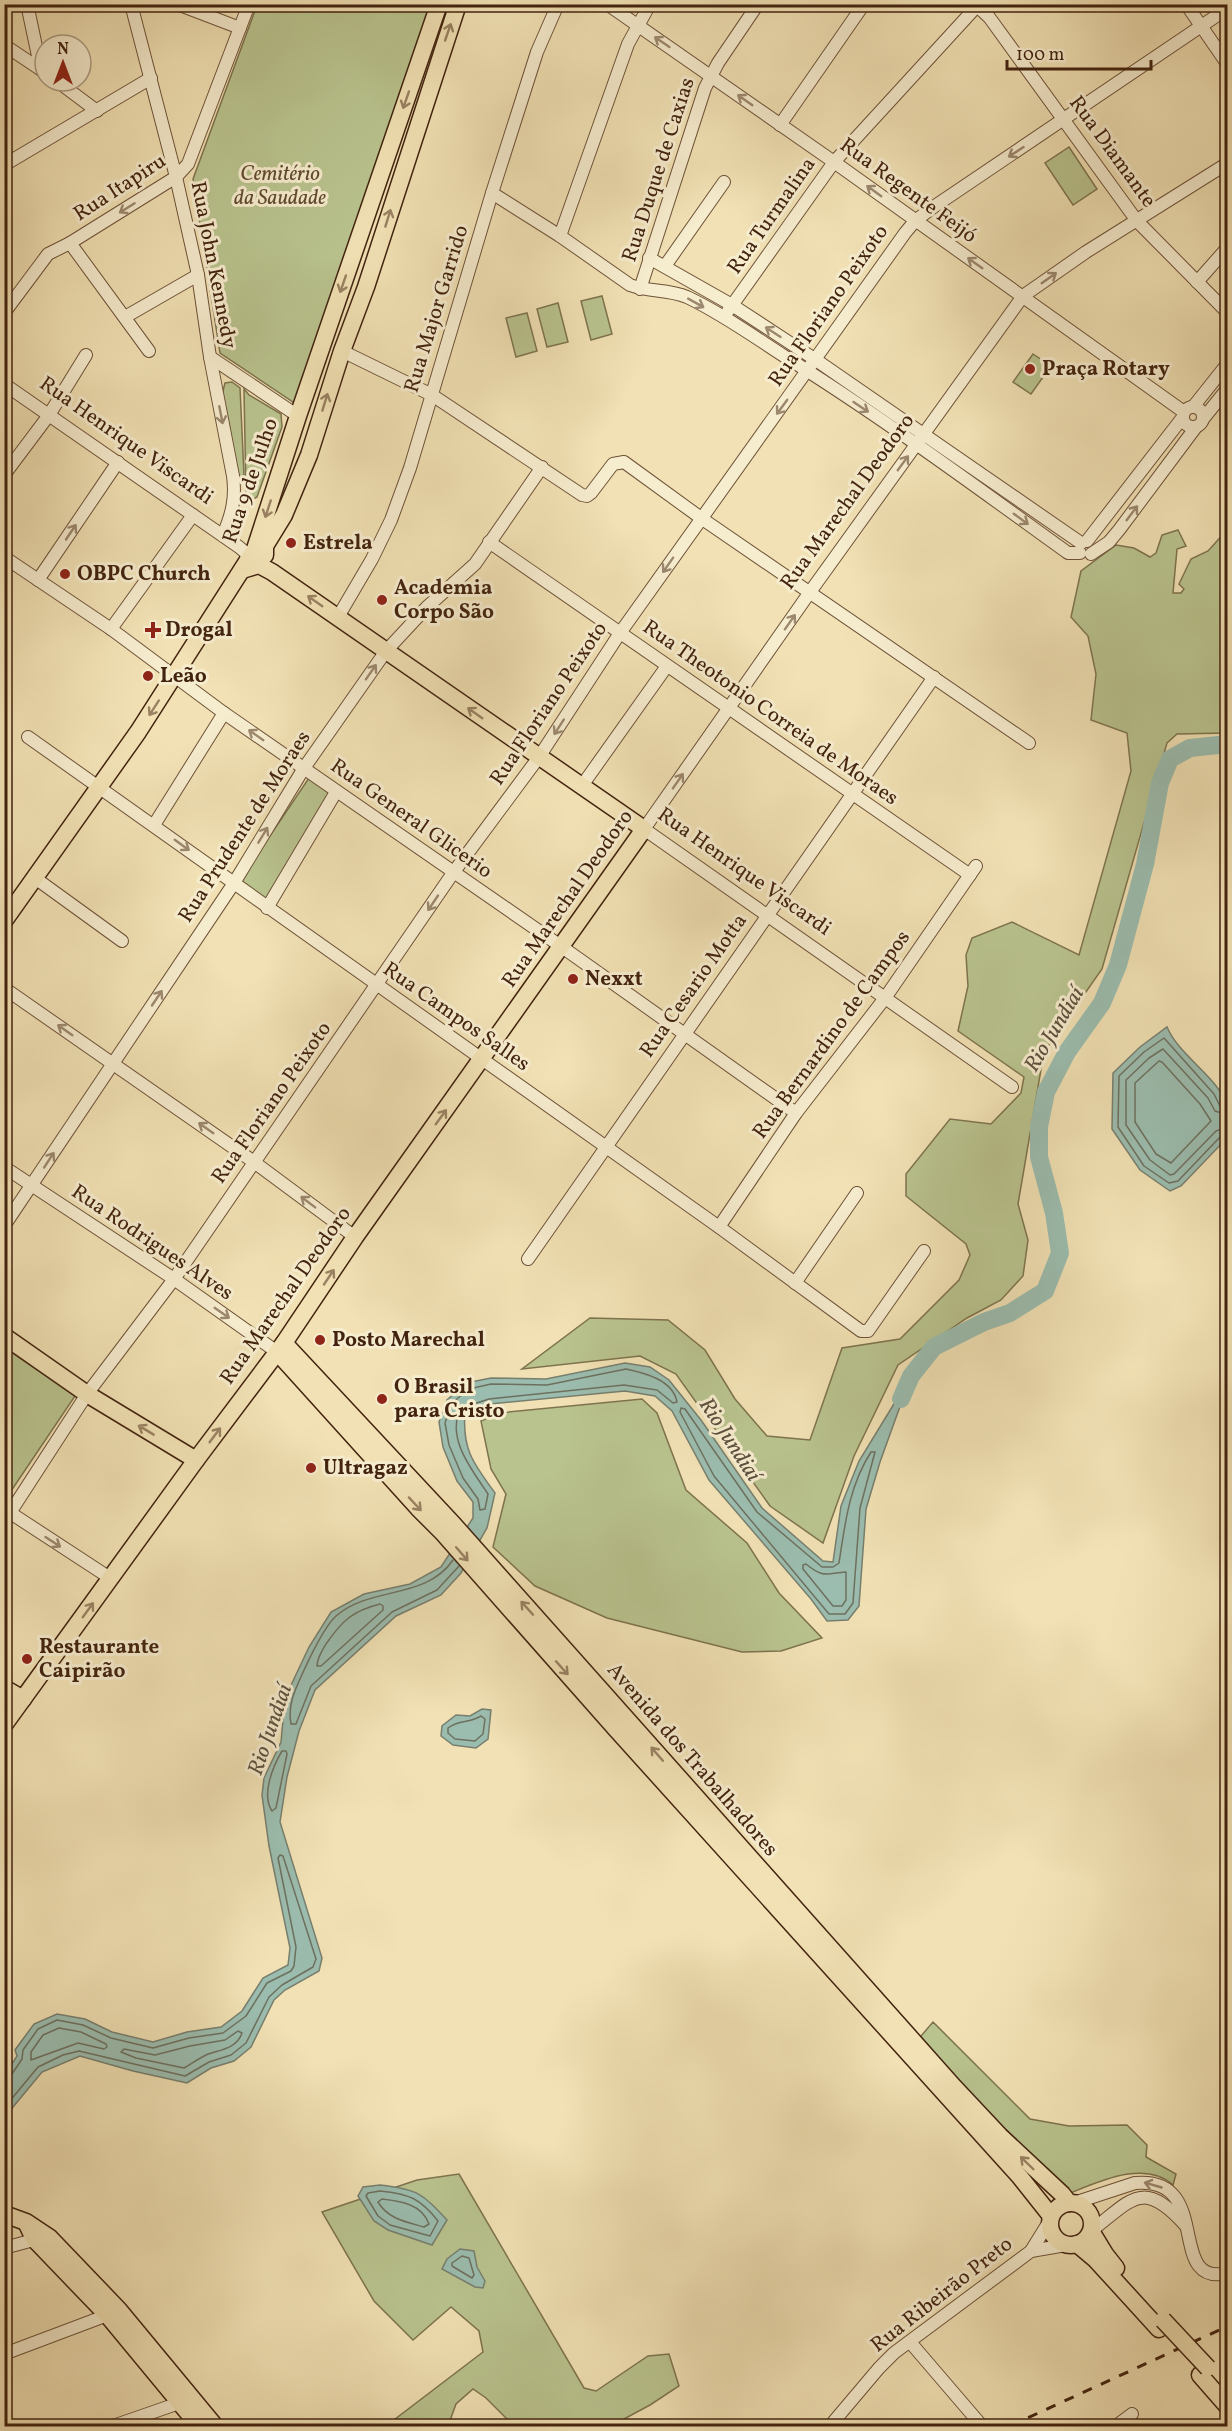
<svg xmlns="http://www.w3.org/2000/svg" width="1232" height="2431" font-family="Vollkorn,serif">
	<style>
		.green { fill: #b9c38e; stroke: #7e734e; stroke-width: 1.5 }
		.water { fill: #9bbdaf; stroke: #777f6f; stroke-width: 1.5 }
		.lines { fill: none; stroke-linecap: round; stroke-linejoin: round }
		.shore { stroke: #6e705f; stroke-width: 1.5 }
		.river { stroke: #9bbdaf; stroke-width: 18 }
		.minor-casing { stroke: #6e5238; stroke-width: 14 }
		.major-casing { stroke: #42230f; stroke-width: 19 }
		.minor { stroke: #f6ecce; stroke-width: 12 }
		.major { stroke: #f1e1b4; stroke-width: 16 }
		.rail { stroke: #42230f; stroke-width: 3; stroke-dasharray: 10 10; stroke-linecap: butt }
		.major-bridge-casing { stroke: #42230f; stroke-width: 19; stroke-linecap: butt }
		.major-bridge { stroke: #f1e1b4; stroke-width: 16 }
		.oneway { stroke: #9a8262 }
		.oneway2 { stroke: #9c886e }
		.poi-dot { fill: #8f2418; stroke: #f6ecce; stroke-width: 2 }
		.labels { text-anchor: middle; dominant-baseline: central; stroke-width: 6; stroke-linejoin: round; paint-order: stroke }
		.street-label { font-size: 21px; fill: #42230f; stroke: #f6ecce }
		.park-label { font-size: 21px; font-style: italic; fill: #604b2f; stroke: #f6ecce }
		.poi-label { font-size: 21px; font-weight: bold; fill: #42230f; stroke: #f6ecce; text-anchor: start }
		.water-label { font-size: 22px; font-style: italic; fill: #5d513f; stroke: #f6ecce }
	</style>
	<rect width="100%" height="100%" fill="#f1e1b4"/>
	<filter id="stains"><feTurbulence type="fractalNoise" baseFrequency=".00333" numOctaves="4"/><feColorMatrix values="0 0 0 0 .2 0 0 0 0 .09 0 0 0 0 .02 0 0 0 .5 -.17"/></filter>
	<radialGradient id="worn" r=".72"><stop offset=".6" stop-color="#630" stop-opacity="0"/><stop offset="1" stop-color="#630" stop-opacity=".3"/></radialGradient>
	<g class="green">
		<path d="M416,4L426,8L428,12L296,404L220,353L193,179L257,5Z"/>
		<path d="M1069,147L1097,189L1073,205L1045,163Z"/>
		<path d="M602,296L612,334L591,340L581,301Z"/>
		<path d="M558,303L568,342L547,347L537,309Z"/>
		<path d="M527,313L537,351L516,357L506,318Z"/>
		<path d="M1033,354L1051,366L1031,394L1013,382Z"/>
		<path d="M232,382L240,388L244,475L238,477L222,395L225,383Z"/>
		<path d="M244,389L249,395L281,414L282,427L257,497L250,501L246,496Z"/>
		<path d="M1178,530L1186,546L1177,549L1173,593H1181L1184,589L1179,584L1191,559L1208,551L1227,530V733L1177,734L1167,743L1102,969L1044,1052L1018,1204L1028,1240L1023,1276L1001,1300L967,1318L898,1365L854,1456L823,1543L770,1506L676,1374L640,1356L522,1369L590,1318L668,1320L705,1350L735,1399L767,1436L810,1440L842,1348L900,1339L959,1280L970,1255L966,1244L906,1196V1174L950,1119L991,1124L1021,1093L1024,1077L958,1031L968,986L966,955L972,938L1012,922L1079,955L1131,771L1127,733L1091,720L1096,674L1088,636L1071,617L1081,571L1116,545L1134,548L1150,557L1156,553L1162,535Z"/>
		<path d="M311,775L336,792L266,902L238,883Z"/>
		<path d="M5,1348L75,1396L5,1500Z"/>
		<path d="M642,1399L657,1413L686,1490L747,1543L779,1593L822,1638L781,1651L742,1652L607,1618L535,1586L493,1547L506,1494L491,1469L481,1421L499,1413Z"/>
		<path d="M933,2022L1030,2119L1069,2126L1127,2125L1147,2145L1146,2157L1176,2174L1173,2185C1145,2159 1098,2182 1068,2194L1008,2132L915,2043Z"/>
		<path d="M459,2174L584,2388L596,2391L648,2356L669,2354L679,2386L650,2405L611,2426H514L486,2398L473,2389L456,2404L448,2426H386L483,2352L479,2331L451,2307L413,2340L374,2301L322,2212L417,2180Z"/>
	</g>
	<g class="water">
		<path d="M1167,1027C1180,1057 1216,1075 1227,1105C1230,1114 1228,1128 1227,1138L1181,1186L1170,1191L1140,1170L1112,1129L1113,1073L1140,1047Z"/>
		<path d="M625,1363L650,1367L669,1380L701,1420L762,1508L823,1561L833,1562L841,1506L859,1461L911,1376L880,1462L866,1509L859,1606L848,1620L827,1621L811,1599L709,1480L672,1411L655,1396L625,1391L490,1404L465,1413C462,1450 474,1464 495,1493L487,1528L461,1573L441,1595L396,1616L315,1690L299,1731L287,1777L280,1822L322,1958L319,1971L285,1990L274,2000L251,2047L234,2061L211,2068L187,2083L133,2071L80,2056L42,2072L8,2113L5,2114V2075L17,2056L15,2050L34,2024L57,2014L85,2019L112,2032L153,2042L187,2032L221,2027L242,2011L263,1978L288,1965L290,1948L269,1846L262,1795L264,1778L281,1742L285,1698L309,1647L331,1612L364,1594L410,1584L441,1567L473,1518V1502L457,1481L443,1447L439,1422L447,1400L466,1383L491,1378L546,1379Z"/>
		<path d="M482,1709L491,1710L488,1739L476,1748L453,1745L441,1736L442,1726L456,1715L470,1716Z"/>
		<path d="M380,2185C417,2189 422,2193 447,2220L432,2245L388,2230L374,2221L358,2196L363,2187Z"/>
		<path d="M460,2249L474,2251L477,2267L485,2281L483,2288L475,2287L442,2269L447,2259Z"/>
	</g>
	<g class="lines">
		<g class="shore">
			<path d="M1159,1061L1162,1062L1200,1104L1211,1121L1171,1163L1156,1154L1135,1122V1083Z"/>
			<path d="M1228,1108L1220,1106L1214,1094L1164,1038L1144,1052L1119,1076L1118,1127L1144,1166L1169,1183L1178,1181L1221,1136L1228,1134"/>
			<path d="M1228,1115L1215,1111L1208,1098L1163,1049L1149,1058L1126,1080V1125L1150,1160L1170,1175L1174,1174L1216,1131L1228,1127"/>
			<path d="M626,1369C645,1373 673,1380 677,1402L673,1403L657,1390L624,1385L489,1399L461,1408C445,1438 473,1471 488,1494L485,1509L480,1510L478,1499L463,1478L449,1445L445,1423L452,1403L469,1389L491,1384L547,1385Z"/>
			<path d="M681,1408L685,1409L757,1512L822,1567H833L839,1563C845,1524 849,1486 871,1452H875L860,1508L853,1603L845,1614H829L714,1476L680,1412Z"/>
			<path d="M453,1560C426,1600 370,1586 336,1616C324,1627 312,1653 305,1668C297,1686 287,1703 291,1724H296L311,1686L392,1612L437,1590L459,1566"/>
			<path d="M803,1565L806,1564C824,1579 827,1573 846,1572V1600L842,1606H833L803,1569Z"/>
			<path d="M380,1604L383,1606V1610L321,1666H317C317,1658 322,1651 326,1644C342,1621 352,1611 380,1604Z"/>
			<path d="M481,1716L485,1719L483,1734L475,1741L455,1739L448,1733V1728C460,1719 468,1724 481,1716Z"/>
			<path d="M282,1751H286L287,1754L276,1808L272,1811C261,1795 273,1766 282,1751Z"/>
			<path d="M59,2028L81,2032L106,2044L107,2047L104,2049L78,2043L31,2060V2052L43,2035Z"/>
			<path d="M238,2031L242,2033C237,2049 218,2050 206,2055C198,2059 191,2064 184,2068L136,2058L121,2052L124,2049L155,2055L190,2046L225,2040Z"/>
			<path d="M4,2077L12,2074L22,2059L23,2050L38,2029L57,2020L83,2025L111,2038L153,2048L189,2038L223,2033L246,2016L267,1983L291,1971L294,1966L296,1947L278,1858L280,1855L283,1856L316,1959L313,1967L282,1985L269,1997L246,2043L231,2055L209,2062L185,2076L79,2051L63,2055L38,2067L4,2108"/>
			<path d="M380,2191C409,2194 420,2198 438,2221L430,2236L390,2225L378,2216L366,2196L368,2193Z"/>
			<path d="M382,2199C400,2201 422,2204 429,2224L424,2227C406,2222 388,2219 378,2202Z"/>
			<path d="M462,2256L469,2258L474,2275L472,2278L452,2266V2263Z"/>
		</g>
		<path class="river" d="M901,1399L911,1376L934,1347L984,1322L1010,1313L1045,1291L1060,1253L1054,1213L1039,1157V1127L1046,1092L1067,1052L1102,1003L1118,965L1145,864L1160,783L1170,759L1190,748L1228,744"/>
		<g class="minor-casing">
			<g id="minor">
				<path d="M27,4L41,70"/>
				<path d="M131,4L176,177L198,275L210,357L233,476C236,498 232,514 223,535"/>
				<path d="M177,4L240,28"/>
				<path d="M607,4L834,162L1184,412"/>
				<path d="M975,4L989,17L1137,221L1228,313"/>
				<path d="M1186,4L1228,65"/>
				<path d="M4,45L43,71"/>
				<path d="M57,81L97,111"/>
				<path d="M780,125L864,4"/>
				<path d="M4,165L151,78"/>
				<path d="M492,193L560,236L630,285C648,292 668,289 687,297C721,313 753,336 784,356C882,417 975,486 1068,553H1080"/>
				<path d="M560,236L628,44L650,4"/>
				<path d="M70,243L149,351"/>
				<path d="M649,258L732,305L816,360L1081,543"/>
				<path d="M665,266L724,182"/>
				<path d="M1197,282L1228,247"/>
				<path d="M640,289L705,88L718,63L758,4"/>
				<path d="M728,311L834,162L977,6"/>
				<path d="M4,313L48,254L70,243L176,177L188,164L249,4"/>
				<path d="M125,317L198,275"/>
				<path d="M342,351L432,395L582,495L587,496L591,493L613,464L624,462L701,518L1029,743"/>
				<path d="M210,357L298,416"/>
				<path d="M4,384L239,547L246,553L247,560"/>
				<path d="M1193,407L1228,363"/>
				<circle cx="1193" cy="417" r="10"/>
				<path d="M1203,419L1228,388"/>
				<path d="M4,475L49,415L86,355"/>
				<path d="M1087,541L1183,417"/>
				<path d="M489,542L970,875"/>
				<path d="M1091,554L1109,542L1119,530L1196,427"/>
				<path d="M4,557L111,629L224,713L562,947L796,1113"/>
				<path d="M38,580L118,462"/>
				<path d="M338,617L372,559L391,520L410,468L492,193L537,52L558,4"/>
				<path d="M111,629L193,515"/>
				<path d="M28,737L719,1227L861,1331H868L924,1251"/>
				<path d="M581,787L667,666"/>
				<path d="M154,825L224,713"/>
				<path d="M35,878L122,941"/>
				<path d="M267,908L336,792"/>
				<path d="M4,988L254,1162L355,1237"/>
				<path d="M1012,1087L644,829L810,592L1023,296L1086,252L1228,163"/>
				<path d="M4,1167L174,1279L277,1352"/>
				<path d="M4,1226L234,883L304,768L386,651L427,607L475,564L542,467"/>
				<path d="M719,1227L796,1113L885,998L976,866"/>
				<path d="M528,1259L934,677"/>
				<path d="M795,1283L857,1193"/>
				<path d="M6,1510L110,1578"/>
				<path d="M4,1522L87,1394L174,1279L453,873L539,757L620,633L905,233L915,221L932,208L1228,8"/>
				<path d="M1074,2203L1135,2183C1215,2176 1164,2288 1228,2273"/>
				<path d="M1091,2231C1132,2200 1142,2177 1186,2226"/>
				<path d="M4,2248L41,2238"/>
				<path d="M1031,2251L1066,2245"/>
				<path d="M910,2342L982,2426"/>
				<path d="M4,2354L113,2313"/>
				<path d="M113,2426L185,2401"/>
				<path d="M830,2426L879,2368L894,2353L1031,2251L1049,2222"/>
				<path d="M1116,2426L1132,2414"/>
			</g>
		</g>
		<g class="major-casing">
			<g id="major">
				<path d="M265,555V546L284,515L309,455L342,351L366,287L458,4"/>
				<path d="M4,921L138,732L255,549L298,416L439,4"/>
				<path d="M4,1336L87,1394L196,1460"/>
				<path d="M284,1343L454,1525L954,2087L1000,2136L1062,2194L1069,2203"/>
				<path d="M277,1352L418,1508L442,1532L615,1728L1020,2177L1051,2216"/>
				<path d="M4,1688L23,1699"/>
				<path d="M4,1725L196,1460L284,1343L355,1237L644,829L272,572L259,565L242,570"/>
				<circle cx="1071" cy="2224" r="21"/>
				<path d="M4,2214L26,2222L50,2238L119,2310L215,2426"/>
				<path d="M27,2224L34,2239L108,2316L199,2426"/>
				<path d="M1091,2231L1105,2254L1116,2268"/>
				<path d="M1077,2244L1096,2260L1159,2329"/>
				<path d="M1200,2375L1228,2407"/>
			</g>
		</g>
		<use href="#minor" class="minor"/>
		<use href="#major" class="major"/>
		<g class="rail">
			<path d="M4,2237L11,2235"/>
			<path d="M1010,2426L1228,2326"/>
		</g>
		<g class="major-bridge-casing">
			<path id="major-bridge" d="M1163,2320L1208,2368"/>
		</g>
		<use href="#major-bridge" class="major-bridge"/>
	</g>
	<defs><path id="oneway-shaft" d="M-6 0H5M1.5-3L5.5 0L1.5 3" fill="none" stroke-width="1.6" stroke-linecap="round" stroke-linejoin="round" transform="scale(1.5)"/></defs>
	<g class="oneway">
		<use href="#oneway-shaft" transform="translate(448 32) rotate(-71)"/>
		<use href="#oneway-shaft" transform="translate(406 100) rotate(109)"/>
		<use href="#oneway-shaft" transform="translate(388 218) rotate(-73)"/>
		<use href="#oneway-shaft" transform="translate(343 284) rotate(109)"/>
		<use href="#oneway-shaft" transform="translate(325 402) rotate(-73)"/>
		<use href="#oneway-shaft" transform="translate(268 509) rotate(108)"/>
		<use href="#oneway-shaft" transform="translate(315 601) rotate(-145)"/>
		<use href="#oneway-shaft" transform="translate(154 708) rotate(123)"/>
		<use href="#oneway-shaft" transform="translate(475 713) rotate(-145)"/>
		<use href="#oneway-shaft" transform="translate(441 1117) rotate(-54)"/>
		<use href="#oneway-shaft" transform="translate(329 1277) rotate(-56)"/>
		<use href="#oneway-shaft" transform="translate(146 1430) rotate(-149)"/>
		<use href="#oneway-shaft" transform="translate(215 1435) rotate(-53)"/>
		<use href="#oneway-shaft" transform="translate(415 1504) rotate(47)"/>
		<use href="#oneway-shaft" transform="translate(462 1554) rotate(49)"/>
		<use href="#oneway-shaft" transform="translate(527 1608) rotate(-132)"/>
		<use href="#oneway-shaft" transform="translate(88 1610) rotate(-54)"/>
		<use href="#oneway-shaft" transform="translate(562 1668) rotate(48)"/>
		<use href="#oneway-shaft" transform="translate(657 1754) rotate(-131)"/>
		<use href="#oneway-shaft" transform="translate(1027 2163) rotate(-136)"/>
	</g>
	<g class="oneway2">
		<use href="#oneway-shaft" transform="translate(662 42) rotate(-146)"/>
		<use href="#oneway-shaft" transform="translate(745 100) rotate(-145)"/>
		<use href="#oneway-shaft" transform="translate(1016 152) rotate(147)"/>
		<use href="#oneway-shaft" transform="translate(874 191) rotate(-144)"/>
		<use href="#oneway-shaft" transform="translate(127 208) rotate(148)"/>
		<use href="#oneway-shaft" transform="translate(975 263) rotate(-145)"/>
		<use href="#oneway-shaft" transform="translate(1049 278) rotate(-35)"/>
		<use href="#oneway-shaft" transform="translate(696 303) rotate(29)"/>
		<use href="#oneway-shaft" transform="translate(773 332) rotate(-147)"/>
		<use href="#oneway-shaft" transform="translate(782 407) rotate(126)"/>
		<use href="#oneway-shaft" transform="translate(861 407) rotate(34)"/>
		<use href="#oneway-shaft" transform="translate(221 415) rotate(79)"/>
		<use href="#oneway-shaft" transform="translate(903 463) rotate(-54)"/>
		<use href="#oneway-shaft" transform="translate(1132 513) rotate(-53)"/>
		<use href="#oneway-shaft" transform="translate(1021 519) rotate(36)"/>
		<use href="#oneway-shaft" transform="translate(71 532) rotate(-56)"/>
		<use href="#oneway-shaft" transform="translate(668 565) rotate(125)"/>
		<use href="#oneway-shaft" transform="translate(790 622) rotate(-55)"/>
		<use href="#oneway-shaft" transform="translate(371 672) rotate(-55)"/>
		<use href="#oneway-shaft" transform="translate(559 727) rotate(123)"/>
		<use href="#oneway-shaft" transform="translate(256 735) rotate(-145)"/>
		<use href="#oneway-shaft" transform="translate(678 781) rotate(-55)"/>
		<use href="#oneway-shaft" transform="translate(263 835) rotate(-59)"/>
		<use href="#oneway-shaft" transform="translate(182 845) rotate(36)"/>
		<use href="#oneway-shaft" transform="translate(433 903) rotate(124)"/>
		<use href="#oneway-shaft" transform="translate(157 998) rotate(-56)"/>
		<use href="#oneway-shaft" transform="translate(65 1030) rotate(-145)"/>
		<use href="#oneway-shaft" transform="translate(206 1128) rotate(-145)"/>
		<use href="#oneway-shaft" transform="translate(49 1160) rotate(-57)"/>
		<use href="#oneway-shaft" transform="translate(308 1202) rotate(-143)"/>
		<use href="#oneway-shaft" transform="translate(222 1313) rotate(35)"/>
		<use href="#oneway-shaft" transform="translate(53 1542) rotate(33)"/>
		<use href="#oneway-shaft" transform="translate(1153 2185) rotate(-164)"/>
	</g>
	<g class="poi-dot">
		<circle cx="1030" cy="369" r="6"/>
		<circle cx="291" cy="543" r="6"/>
		<circle cx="65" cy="574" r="6"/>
		<circle cx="382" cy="600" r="6"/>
		<path d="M150 621h6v6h6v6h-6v6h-6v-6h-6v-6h6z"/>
		<circle cx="148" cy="676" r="6"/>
		<circle cx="573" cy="979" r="6"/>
		<circle cx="320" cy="1340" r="6"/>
		<circle cx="382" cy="1399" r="6"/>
		<circle cx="311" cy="1468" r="6"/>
		<circle cx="27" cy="1659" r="6"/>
	</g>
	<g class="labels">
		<g class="street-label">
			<text transform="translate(1112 152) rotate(54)">Rua Diamante</text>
			<text transform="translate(659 170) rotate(-72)">Rua Duque de Caxias</text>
			<text transform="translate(120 188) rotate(-33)">Rua Itapiru</text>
			<text transform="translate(908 191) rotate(36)">Rua Regente Feijó</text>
			<text transform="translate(772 216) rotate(-55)">Rua Turmalina</text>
			<text transform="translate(213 265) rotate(79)">Rua John Kennedy</text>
			<text transform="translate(829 306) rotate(-55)">Rua Floriano Peixoto</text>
			<text transform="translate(437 309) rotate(-73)">Rua Major Garrido</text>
			<text transform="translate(126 441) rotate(35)">Rua Henrique Viscardi</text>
			<text transform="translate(251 481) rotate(-71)">Rua 9 de Julho</text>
			<text transform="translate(848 502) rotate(-54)">Rua Marechal Deodoro</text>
			<text transform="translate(549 704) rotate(-56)">Rua Floriano Peixoto</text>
			<text transform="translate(770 713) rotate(35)">Rua Theotonio Correia de Moraes</text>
			<text transform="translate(411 819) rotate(35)">Rua General Glicerio</text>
			<text transform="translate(245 827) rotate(-57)">Rua Prudente de Moraes</text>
			<text transform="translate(744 872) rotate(35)">Rua Henrique Viscardi</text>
			<text transform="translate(568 899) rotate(-55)">Rua Marechal Deodoro</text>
			<text transform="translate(694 986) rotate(-55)">Rua Cesario Motta</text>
			<text transform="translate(456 1017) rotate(35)">Rua Campos Salles</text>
			<text transform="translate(832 1035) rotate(-54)">Rua Bernardino de Campos</text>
			<text transform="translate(272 1103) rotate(-55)">Rua Floriano Peixoto</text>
			<text transform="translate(152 1243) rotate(34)">Rua Rodrigues Alves</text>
			<text transform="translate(286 1296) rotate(-55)">Rua Marechal Deodoro</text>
			<text transform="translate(692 1760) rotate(49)">Avenida dos Trabalhadores</text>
			<text transform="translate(942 2295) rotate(-38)">Rua Ribeirão Preto</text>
		</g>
		<g class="park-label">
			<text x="280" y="174">Cemitério<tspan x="280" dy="24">da Saudade</tspan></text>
		</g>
		<g class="poi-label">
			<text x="1042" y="369">Praça Rotary</text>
			<text x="303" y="543">Estrela</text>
			<text x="77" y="574">OBPC Church</text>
			<text x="394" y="588">Academia<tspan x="394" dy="24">Corpo São</tspan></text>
			<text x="165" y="630">Drogal</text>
			<text x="160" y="676">Leão</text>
			<text x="585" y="979">Nexxt</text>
			<text x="332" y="1340">Posto Marechal</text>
			<text x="394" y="1387">O Brasil<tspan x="394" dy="24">para Cristo</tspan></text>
			<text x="323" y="1468">Ultragaz</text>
			<text x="39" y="1647">Restaurante<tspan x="39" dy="24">Caipirão</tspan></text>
		</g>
		<g class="water-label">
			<text transform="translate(1055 1030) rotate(-59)">Rio Jundiaí</text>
			<text transform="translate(729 1440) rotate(57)">Rio Jundiaí</text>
			<text transform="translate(271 1730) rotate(-71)">Rio Jundiaí</text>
		</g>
	</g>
	<rect width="1232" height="2431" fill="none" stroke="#f1e1b4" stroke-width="24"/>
	<rect x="6" y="6" width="1220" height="2419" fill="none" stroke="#42230f" stroke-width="3"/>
	<rect x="12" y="12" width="1208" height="2407" fill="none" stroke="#42230f" stroke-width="1.5"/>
	<g transform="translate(63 63)"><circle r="28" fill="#f6ecce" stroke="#ae9c82" stroke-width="1.5"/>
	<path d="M0-4.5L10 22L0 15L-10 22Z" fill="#8f2418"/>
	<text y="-9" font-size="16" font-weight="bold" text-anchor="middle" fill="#42230f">N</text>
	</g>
	<path d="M1007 60v9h144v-9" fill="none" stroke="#42230f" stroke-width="3"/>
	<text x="1016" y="60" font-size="18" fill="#42230f" stroke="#f6ecce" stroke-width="4.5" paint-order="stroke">100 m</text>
	<rect width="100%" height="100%" filter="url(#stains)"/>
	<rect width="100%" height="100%" fill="url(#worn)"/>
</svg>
